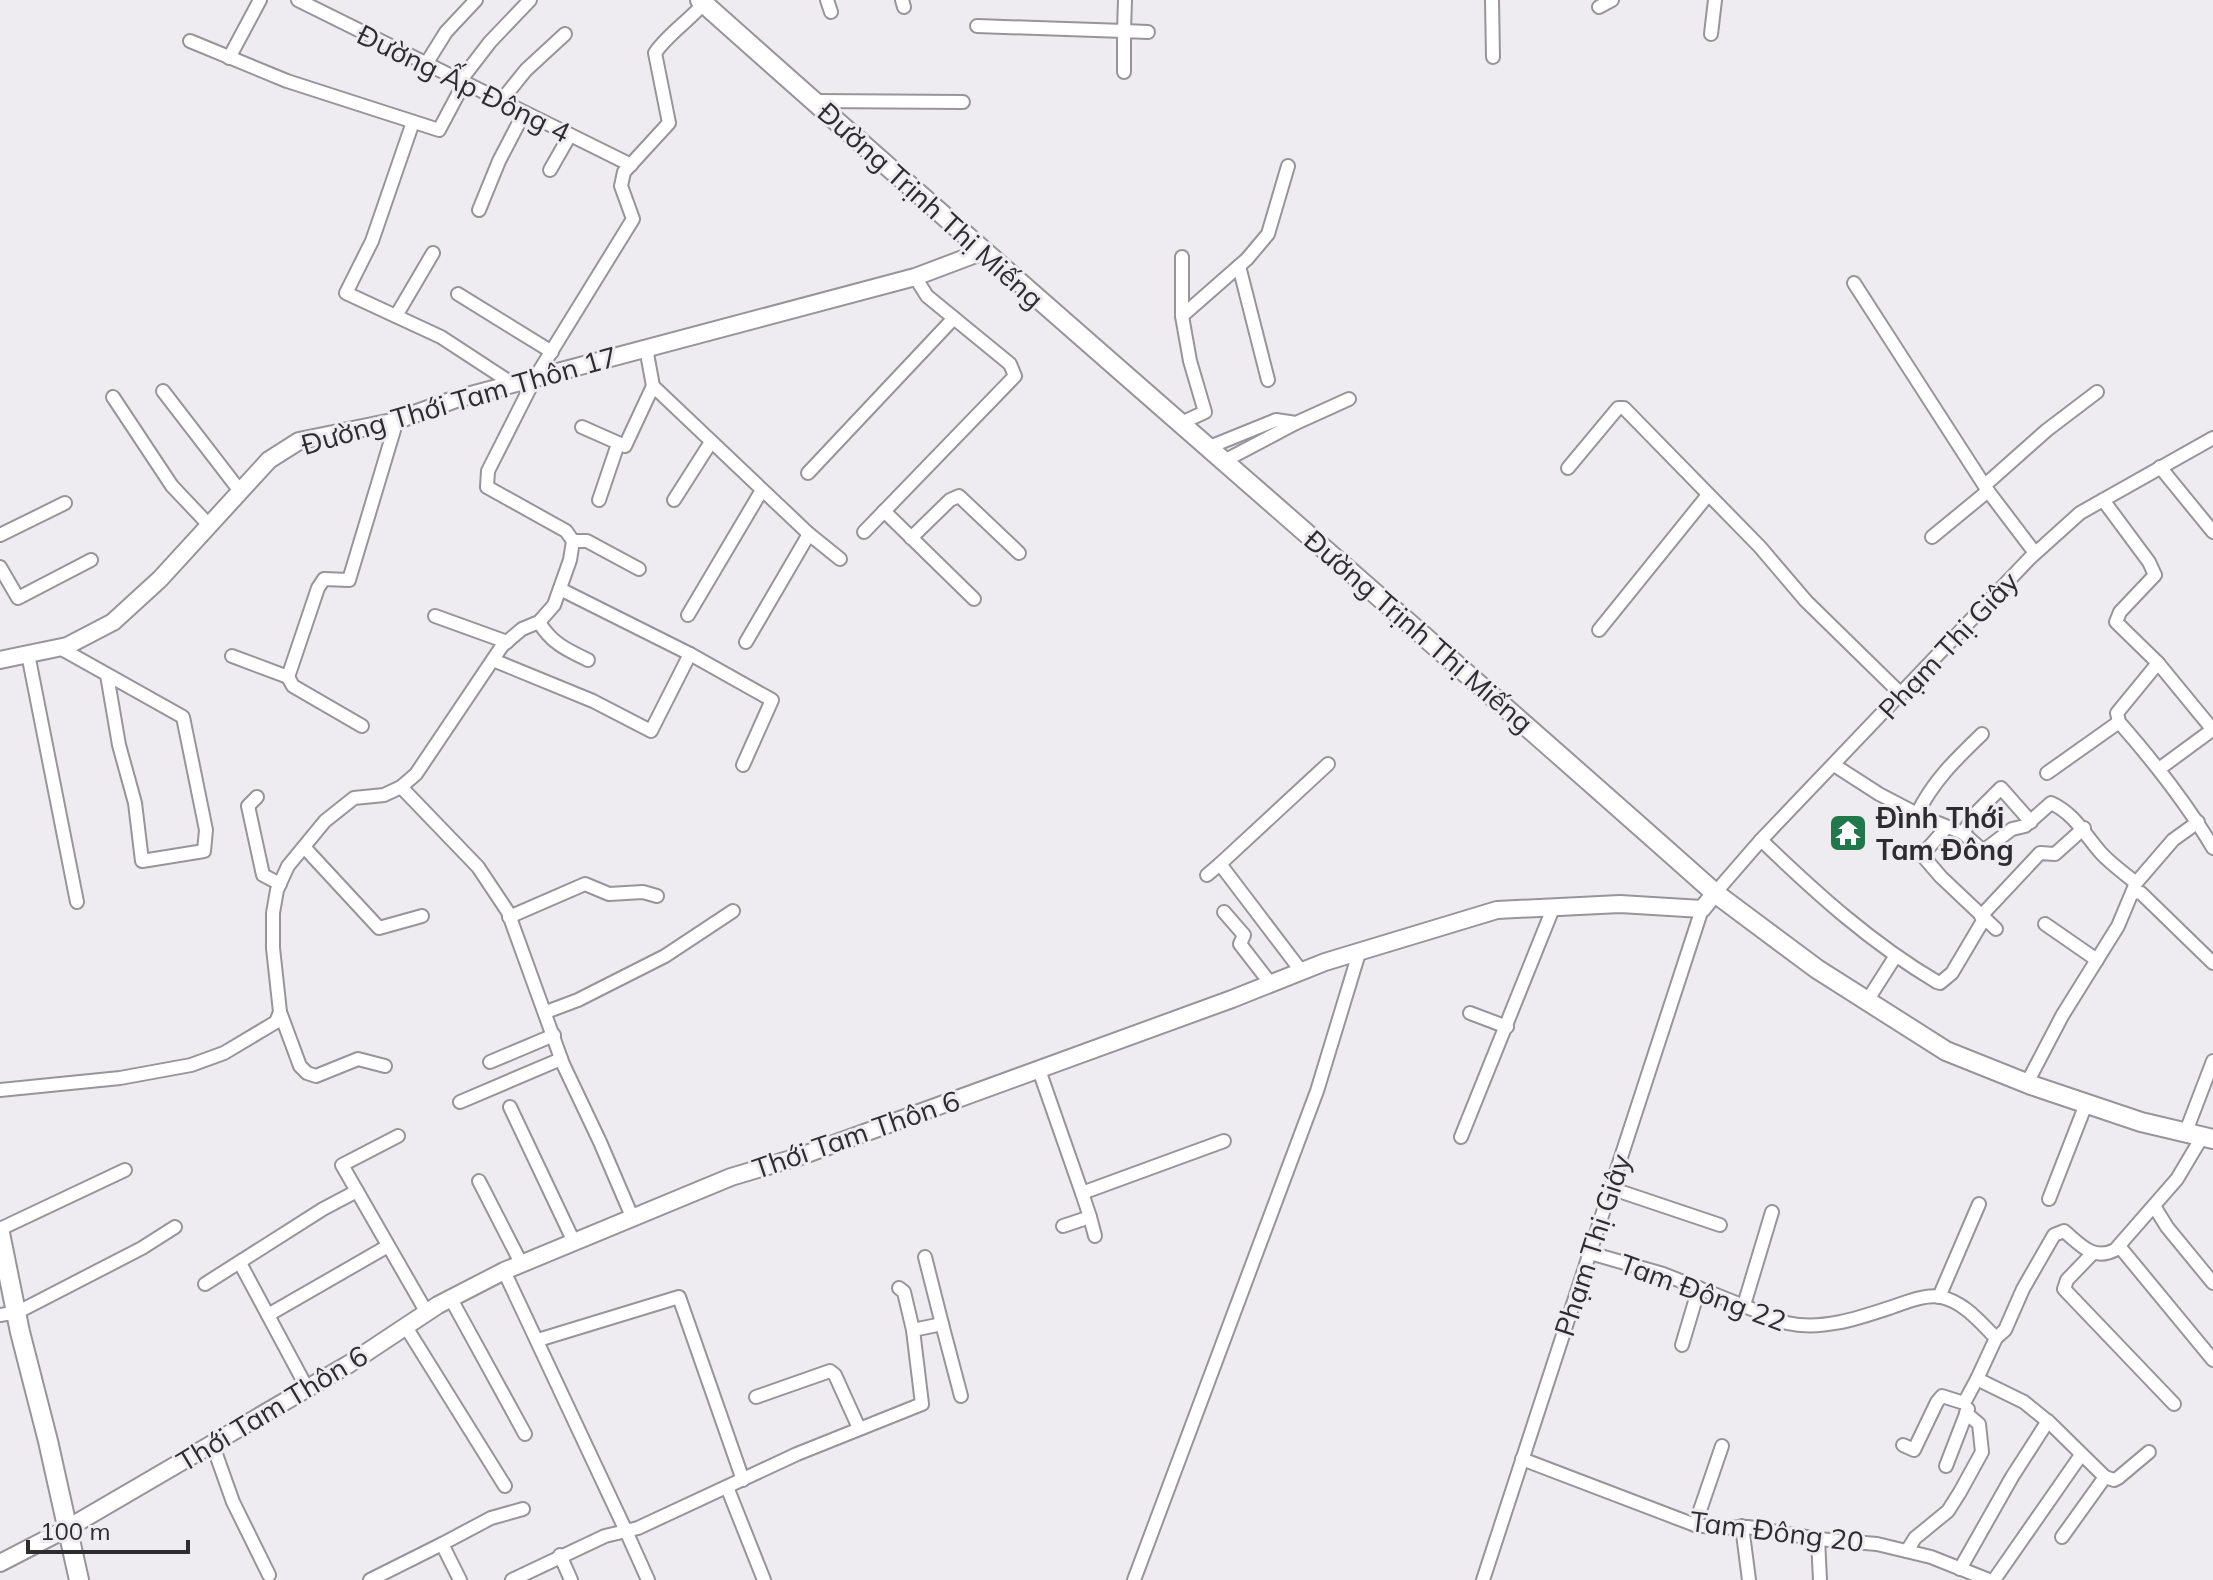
<svg xmlns="http://www.w3.org/2000/svg" width="2213" height="1580" font-family="Mulish,sans-serif">
	<style>
		.lines { fill: none; stroke-linecap: round; stroke-linejoin: round }
		.minor-casing { stroke: #979599; stroke-width: 16 }
		.tertiary-casing { stroke: #979599; stroke-width: 20 }
		.secondary-casing { stroke: #979599; stroke-width: 22 }
		.minor { stroke: #fff; stroke-width: 12 }
		.tertiary { stroke: #fff; stroke-width: 16 }
		.secondary { stroke: #fff; stroke-width: 18 }
		.labels { text-anchor: middle; dominant-baseline: central; stroke-width: 6; stroke-linejoin: round; paint-order: stroke }
		.street-label { font-size: 28px; fill: #2d2c2e; stroke: #eeecf0 }
		.poi-label { font-size: 28px; font-weight: bold; fill: #2d2c2e; stroke: #eeecf0; text-anchor: start }
	</style>
	<rect width="100%" height="100%" fill="#eeecf0"/>
	<g class="lines">
		<g class="minor-casing">
			<g id="minor">
				<path d="M298,0L631,165"/>
				<path d="M827,0L831,12"/>
				<path d="M902,0L904,7"/>
				<path d="M1492,0L1493,57"/>
				<path d="M1599,7L1612,0"/>
				<path d="M977,26L1124,31L1125,0"/>
				<path d="M1711,34L1715,0"/>
				<path d="M190,41L287,81L439,130L464,83"/>
				<path d="M229,58L260,0"/>
				<path d="M426,64L446,32L476,0"/>
				<path d="M1124,72V31L1148,32"/>
				<path d="M460,81L490,42L530,0"/>
				<path d="M501,101L526,70L565,34"/>
				<path d="M816,101L963,102"/>
				<path d="M413,122L372,241L346,293L441,337L513,384"/>
				<path d="M550,170L570,135"/>
				<path d="M479,210L499,161L524,113"/>
				<path d="M1239,266L1268,380"/>
				<path d="M1854,283L1988,491L2035,553"/>
				<path d="M458,294L552,352"/>
				<path d="M396,316L433,253"/>
				<path d="M1182,316V257"/>
				<path d="M646,348L653,386L809,534L840,559"/>
				<path d="M163,391L240,491"/>
				<path d="M113,397L172,486L209,525"/>
				<path d="M1179,424L1205,412L1190,361L1182,316L1247,259L1268,234L1288,166"/>
				<path d="M582,427L625,446L653,386"/>
				<path d="M1207,448L1276,420L1296,423L1349,399"/>
				<path d="M1224,461L1296,423"/>
				<path d="M2160,467L2213,532"/>
				<path d="M1568,468L1618,408H1624L1760,547L1806,601L1901,694"/>
				<path d="M808,473L954,318"/>
				<path d="M1985,485L2047,430L2097,392"/>
				<path d="M599,500L618,444"/>
				<path d="M674,500L711,442"/>
				<path d="M2103,500L2149,562L2155,575L2120,612L2116,622L2158,663L2213,730"/>
				<path d="M884,511L974,599"/>
				<path d="M864,532L1015,376L1010,364L927,296L915,277"/>
				<path d="M0,535L65,503"/>
				<path d="M1932,537L1988,491"/>
				<path d="M911,538L950,500L959,496L1019,553"/>
				<path d="M573,541H587L639,569"/>
				<path d="M0,567L18,598L91,560"/>
				<path d="M560,589L690,654L772,700L743,765"/>
				<path d="M688,615L762,490"/>
				<path d="M435,616L507,642"/>
				<path d="M539,622C551,643 567,650 588,660"/>
				<path d="M1599,630L1708,495"/>
				<path d="M746,642L809,534"/>
				<path d="M60,648L183,717L206,830L204,851L142,861L135,803L119,745L107,675"/>
				<path d="M28,654L77,902"/>
				<path d="M232,656L288,677L318,588L324,579L349,580L397,420"/>
				<path d="M493,660L593,701L651,731L690,654"/>
				<path d="M2158,663L2117,713L2119,722C2154,762 2186,802 2213,848"/>
				<path d="M288,677L293,686L362,726"/>
				<path d="M1834,765L1879,794L1923,817L1963,833L1983,851L2012,829L2025,826L2051,803C2075,814 2084,834 2101,853C2111,864 2124,873 2136,883"/>
				<path d="M2159,769L2212,730"/>
				<path d="M2047,773L2119,722"/>
				<path d="M401,787L478,867L508,912L563,1064L600,1142L633,1219"/>
				<path d="M257,797L248,806L263,875L280,884"/>
				<path d="M1917,814C1933,781 1956,759 1982,734"/>
				<path d="M1947,827L1922,855L1941,877L1996,929"/>
				<path d="M1963,833L1976,813L2001,788L2031,822"/>
				<path d="M1761,840C1816,893 1871,943 1937,982L1940,983L1952,973L1984,919"/>
				<path d="M304,847L379,928L422,916"/>
				<path d="M1220,864L1328,764"/>
				<path d="M1207,875L1220,864L1302,972"/>
				<path d="M2134,892L2141,893L2213,963"/>
				<path d="M1715,893L1761,840L2030,558L2080,513L2213,438"/>
				<path d="M1224,912L1244,935L1240,944L1271,984"/>
				<path d="M1981,916L2040,853L2055,854L2084,828"/>
				<path d="M509,917L585,884L609,894L643,892L657,896"/>
				<path d="M2045,924L2097,960"/>
				<path d="M1867,1001L1895,957"/>
				<path d="M280,1012L300,1066L307,1073L316,1076L358,1059L385,1066"/>
				<path d="M546,1012L578,1000L665,956L733,911"/>
				<path d="M1470,1013L1507,1027"/>
				<path d="M490,1062L554,1035"/>
				<path d="M1039,1070L1082,1193L1224,1141"/>
				<path d="M2027,1083L2062,1016L2118,926L2136,883L2173,840L2198,822"/>
				<path d="M0,1090L120,1078L191,1065L224,1053L276,1022L280,1012L273,948V913L277,890L288,866L325,821L354,798L384,795L401,787L416,774L502,646L522,629L539,622L554,605L570,560L573,541L566,531L487,487L488,471L535,378L633,219L621,186L624,172L669,123L655,53C668,34 689,21 704,3"/>
				<path d="M460,1102L561,1059"/>
				<path d="M510,1107L574,1242"/>
				<path d="M2185,1134L2213,1061"/>
				<path d="M398,1136L342,1165L427,1313"/>
				<path d="M1461,1137L1554,906"/>
				<path d="M479,1181L521,1263"/>
				<path d="M1610,1188L1720,1225"/>
				<path d="M2049,1199L2086,1104"/>
				<path d="M2154,1206L2167,1227L2213,1283"/>
				<path d="M1090,1217L1095,1236"/>
				<path d="M1063,1226L1090,1217L1082,1193"/>
				<path d="M0,1229L125,1170"/>
				<path d="M2119,1246L2213,1360"/>
				<path d="M1590,1253L1663,1274L1787,1323C1822,1331 1859,1318 1892,1307C1907,1302 1925,1294 1941,1297C1964,1302 1980,1322 1996,1338L1977,1379L2024,1402L2051,1424L2105,1477L2062,1537"/>
				<path d="M2092,1254L2067,1280L2064,1289L2174,1404"/>
				<path d="M925,1257L942,1324"/>
				<path d="M240,1263L307,1388"/>
				<path d="M504,1271L626,1531L638,1528L797,1454L922,1404L913,1330L942,1324L961,1396"/>
				<path d="M205,1284L323,1209L357,1191"/>
				<path d="M899,1288L904,1292L913,1330"/>
				<path d="M1939,1297L1979,1204"/>
				<path d="M451,1299L525,1434"/>
				<path d="M1744,1305L1772,1212"/>
				<path d="M0,1315L18,1312L142,1248L175,1227"/>
				<path d="M268,1315L388,1246"/>
				<path d="M406,1327L505,1486"/>
				<path d="M1996,1338L2005,1330L2023,1289L2054,1235L2064,1231C2081,1245 2093,1261 2115,1250L2177,1179L2202,1137"/>
				<path d="M538,1340L679,1297L743,1480"/>
				<path d="M1682,1345L1699,1288"/>
				<path d="M756,1397L830,1371L835,1375L859,1428"/>
				<path d="M212,1443L233,1502L269,1575"/>
				<path d="M1903,1445L1914,1450L1937,1402L1942,1396L1964,1403L1977,1379"/>
				<path d="M1522,1459L1695,1525L1721,1528L1748,1527L1818,1539L1877,1544L1931,1557L1989,1580"/>
				<path d="M1946,1466L1968,1409"/>
				<path d="M2105,1477L2114,1480L2118,1478L2149,1452"/>
				<path d="M727,1487L764,1580"/>
				<path d="M1695,1525L1722,1446"/>
				<path d="M1742,1526L1749,1580"/>
				<path d="M1818,1539L1820,1580"/>
				<path d="M1907,1551L1915,1538L1948,1511L1960,1492L1982,1452L1979,1424L1966,1413"/>
				<path d="M560,1555L571,1580"/>
				<path d="M1960,1569L2012,1477L2048,1421"/>
				<path d="M370,1580L442,1544"/>
				<path d="M460,1580L442,1544L491,1518L523,1509"/>
				<path d="M512,1580L605,1536L626,1531L648,1580"/>
				<path d="M1134,1580L1317,1091L1359,953"/>
				<path d="M1483,1580L1702,909"/>
				<path d="M1994,1580L2081,1455"/>
			</g>
		</g>
		<g class="tertiary-casing">
			<g id="tertiary">
				<path d="M0,660L67,646L113,622L160,579L269,460L299,441L392,422L456,399L915,277L984,251"/>
				<path d="M0,1563L68,1528L349,1364L438,1305L504,1271L731,1177L801,1156L1232,999L1325,962L1497,910L1620,904L1702,909L1715,893"/>
			</g>
		</g>
		<g class="secondary-casing">
			<g id="secondary">
				<path d="M700,0C1036,300 1378,593 1715,893L1817,969L1946,1051L2031,1085L2141,1122L2213,1139"/>
				<path d="M0,1233L20,1332L48,1441L79,1580"/>
			</g>
		</g>
		<use href="#minor" class="minor"/>
		<use href="#tertiary" class="tertiary"/>
		<use href="#secondary" class="secondary"/>
	</g>
	<defs>
		<g id="temple-square" transform="scale(2)"><rect x="-9" y="-9" width="18" height="18" rx="4" fill="#20784c" stroke="#eeecf0"/><path d="M0-6L5-2H3V0L6.5 2.5H4V6H1.5V3h-3V6H-4V2.5H-6.5L-3 0V-2H-5Z" fill="#fff"/></g>
	</defs>
	<g fill-rule="evenodd">
		<use href="#temple-square" x="1848" y="833"/>
	</g>
	<g class="labels">
		<g class="street-label">
			<text transform="translate(464 83) rotate(26)">Đường Ấp Đông 4</text>
			<text transform="translate(931 205) rotate(42)">Đường Trịnh Thị Miếng</text>
			<text transform="translate(459 400) rotate(-16)">Đường Thới Tam Thôn 17</text>
			<text transform="translate(1419 631) rotate(41)">Đường Trịnh Thị Miếng</text>
			<text transform="translate(1948 645) rotate(-47)">Phạm Thị Giây</text>
			<text transform="translate(856 1134) rotate(-19)">Thới Tam Thôn 6</text>
			<text transform="translate(1592 1245) rotate(-72)">Phạm Thị Giây</text>
			<text transform="translate(1703 1292) rotate(20)">Tam Đông 22</text>
			<text transform="translate(272 1408) rotate(-31)">Thới Tam Thôn 6</text>
			<text transform="translate(1777 1531) rotate(7)">Tam Đông 20</text>
		</g>
		<g class="poi-label">
			<text x="1876" y="817">Đình Thới<tspan x="1876" dy="32">Tam Đông</tspan></text>
		</g>
	</g>
	<path d="M28 1540v12h160v-12" fill="none" stroke="#2d2c2e" stroke-width="4"/>
	<text x="40" y="1540" font-size="24" fill="#2d2c2e" stroke="#eeecf0" stroke-width="6" paint-order="stroke">100 m</text>
</svg>
